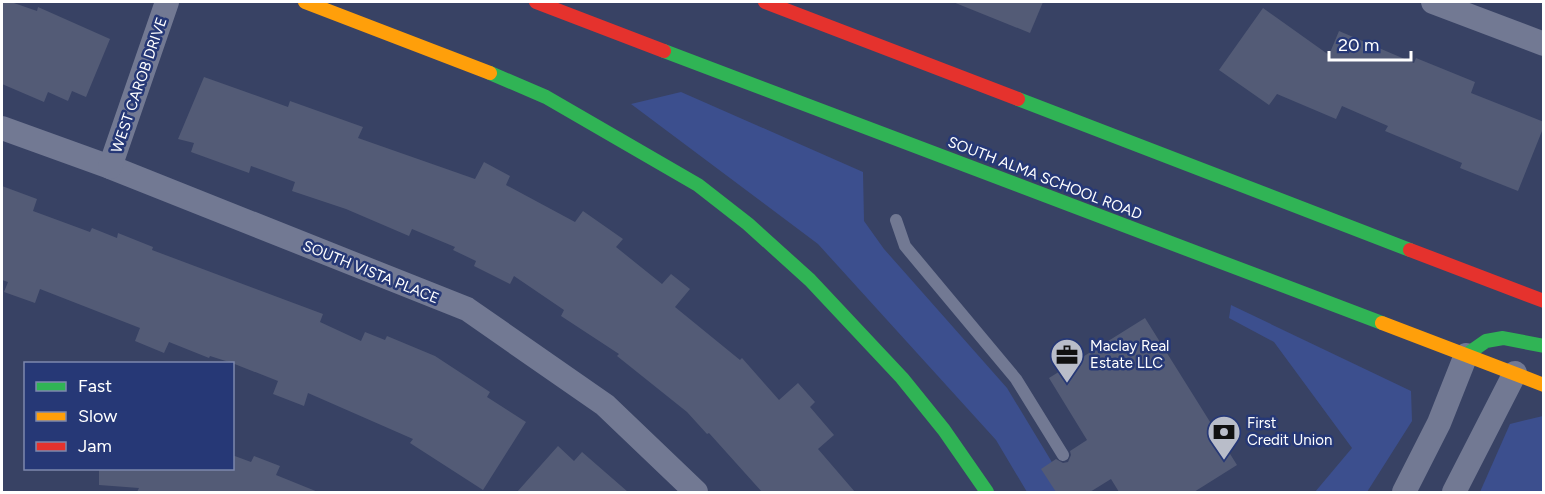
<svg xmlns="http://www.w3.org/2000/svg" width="1545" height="494" font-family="Figtree,sans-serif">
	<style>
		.green { fill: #3c4f8e }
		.building { fill: #535b76 }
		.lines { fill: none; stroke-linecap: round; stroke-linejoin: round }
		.lane { stroke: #727993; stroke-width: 12 }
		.street { stroke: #727993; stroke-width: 24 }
		.fast { stroke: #30b455; stroke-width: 14 }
		.slow { stroke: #ff9f0a; stroke-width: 14 }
		.jam { stroke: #e5322d; stroke-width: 14 }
		.labels { text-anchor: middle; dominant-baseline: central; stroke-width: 5; stroke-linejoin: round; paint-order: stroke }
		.street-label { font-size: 15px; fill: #fff; stroke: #263876 }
		.poi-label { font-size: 15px; fill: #fff; stroke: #263876; text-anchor: start }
	</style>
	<rect width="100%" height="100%" fill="#384264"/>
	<g class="green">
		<path d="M681,92L863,172L864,221L884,249L1007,388L1070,492H1027L996,440L818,244L631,104Z"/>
		<path d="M1231,305L1411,391L1412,421L1367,492H1315L1352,448L1274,342L1229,318Z"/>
		<path d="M1543,416V492H1480L1510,424Z"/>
	</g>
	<g class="building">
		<path d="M2,2H11L37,11L38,7L110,39L86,97L72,91L68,101L48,92L44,102L2,84Z"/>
		<path d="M953,2H1043L1030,33Z"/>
		<path d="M1263,8L1329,55L1339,31L1414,63L1416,58L1475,82L1471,93L1544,122V126L1518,191L1460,168L1462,163L1385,131L1388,126L1342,106L1336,119L1277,94L1269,105L1219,70Z"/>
		<path d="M204,77L288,107L290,101L363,127L358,138L475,179L484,162L510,176L506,185L575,222L583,211L623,239L616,247L662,284L671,274L690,289L675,307L740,360L742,358L779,400L798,383L815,402L810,407L834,435L818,449L855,492H762L709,433L707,434L687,412L617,356L619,354L561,316L564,310L514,276L510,284L474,266L476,261L453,250L455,247L412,229L409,236L346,209L292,191L295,182L251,166L249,173L191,152L194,143L178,139Z"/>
		<path d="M2,186L37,199L33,211L90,232L92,228L117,238L118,233L153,247L152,250L323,314L320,322L361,341L365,332L385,340L387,336L435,356L490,392L487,397L526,422L483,490L410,443L413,439L308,393L304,406L273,394L278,381L232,363L210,356L209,358L169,342L164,353L135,341L140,328L40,289L35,303L4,292L8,282L2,280Z"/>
		<path d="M1145,318L1237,465L1194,492H1119L1111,479L1090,492H1056L1041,469L1056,459L1063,463L1068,462L1071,455L1070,451L1087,440L1049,378Z"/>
		<path d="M558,446L574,461L582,452L628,492H517Z"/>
		<path d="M232,455L251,462L254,456L280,466L276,475L318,492H137L139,488L99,485V468H232Z"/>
	</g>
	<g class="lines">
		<path class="lane" d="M896,220L905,246L1016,379L1063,455"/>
		<g class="street">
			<path d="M1433,2L1544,44"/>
			<path d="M2,128L110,167L467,309L605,405L696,492"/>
			<path d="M110,167L167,2"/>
			<path d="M1404,492L1439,423L1466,355"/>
			<path d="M1454,492L1515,373"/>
		</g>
		<g class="fast">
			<path d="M664,51L1382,323"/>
			<path d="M490,73L546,97L698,185L748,224L810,280L902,378L944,430L987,492"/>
			<path d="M1018,99L1410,250"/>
			<path d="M1466,355L1486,341L1503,338L1544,346"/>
		</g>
		<g class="slow">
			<path d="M305,2L490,73"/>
			<path d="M1382,323L1544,385"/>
		</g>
		<g class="jam">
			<path d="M536,2L664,51"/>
			<path d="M765,2L1018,99"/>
			<path d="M1410,250L1544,301"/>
		</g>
	</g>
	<defs>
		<g id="office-pin" transform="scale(1.725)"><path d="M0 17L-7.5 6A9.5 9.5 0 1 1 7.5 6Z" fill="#b9bdc9" stroke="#263876"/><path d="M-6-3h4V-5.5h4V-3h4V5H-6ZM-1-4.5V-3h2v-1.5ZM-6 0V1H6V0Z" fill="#111"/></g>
		<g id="bank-pin" transform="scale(1.725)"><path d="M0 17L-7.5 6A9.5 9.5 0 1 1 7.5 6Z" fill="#b9bdc9" stroke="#263876"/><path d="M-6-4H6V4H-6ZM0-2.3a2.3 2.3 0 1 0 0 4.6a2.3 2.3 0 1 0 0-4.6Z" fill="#111"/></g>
	</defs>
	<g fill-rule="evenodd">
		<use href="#office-pin" x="1067" y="355"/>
		<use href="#bank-pin" x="1224" y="432"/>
	</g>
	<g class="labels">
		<g class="street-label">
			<text transform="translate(139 85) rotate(-71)">WEST CAROB DRIVE</text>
			<text transform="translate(1045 178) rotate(21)">SOUTH ALMA SCHOOL ROAD</text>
			<text transform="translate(371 272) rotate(22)">SOUTH VISTA PLACE</text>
		</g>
		<g class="poi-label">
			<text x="1090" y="346">Maclay Real<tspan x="1090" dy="17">Estate LLC</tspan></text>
			<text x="1247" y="423">First<tspan x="1247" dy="17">Credit Union</tspan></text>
		</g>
	</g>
	<rect width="1545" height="494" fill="none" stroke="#ffffff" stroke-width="6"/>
	<rect x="24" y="362" width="210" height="108" fill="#263876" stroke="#7d88ad" stroke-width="1.5"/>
	<rect x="36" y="382" width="30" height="9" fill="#30b455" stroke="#7d88ad" stroke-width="1.5"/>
	<text x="78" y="392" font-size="18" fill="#ffffff">Fast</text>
	<rect x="36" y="412" width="30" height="9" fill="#ff9f0a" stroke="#7d88ad" stroke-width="1.5"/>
	<text x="78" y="422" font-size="18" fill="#ffffff">Slow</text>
	<rect x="36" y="442" width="30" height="9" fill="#e5322d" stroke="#7d88ad" stroke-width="1.5"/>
	<text x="78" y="452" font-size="18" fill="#ffffff">Jam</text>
	<path d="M1329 51v9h82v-9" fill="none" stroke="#ffffff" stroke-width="3"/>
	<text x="1338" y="51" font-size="18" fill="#ffffff" stroke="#263876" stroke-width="4.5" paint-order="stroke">20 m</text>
</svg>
